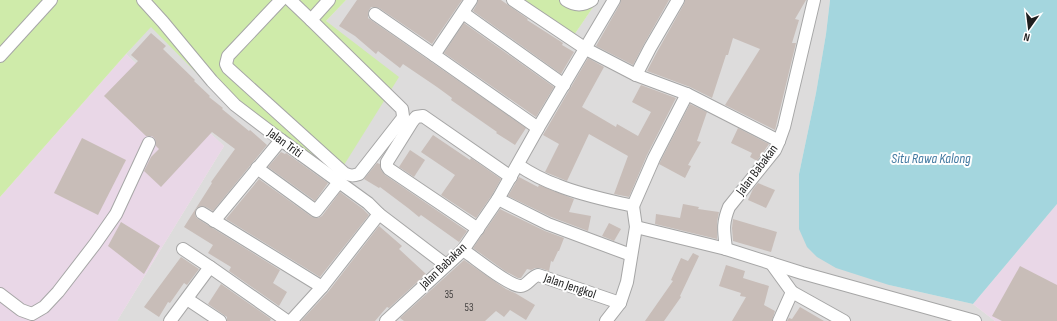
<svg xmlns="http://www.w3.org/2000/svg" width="1057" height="321" font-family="'Sofia Sans Condensed',sans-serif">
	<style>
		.residential { fill: #dddcdc }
		.industrial { fill: #e9d7e7 }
		.grass { fill: #cfebaa }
		.water { fill: #a4d6de }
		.building { fill: #c8bdb8 }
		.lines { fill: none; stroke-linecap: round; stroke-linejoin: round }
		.street-casing { stroke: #a6a6a6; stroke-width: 14 }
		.street { stroke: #fff; stroke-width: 12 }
		.labels { text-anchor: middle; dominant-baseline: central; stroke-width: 4; stroke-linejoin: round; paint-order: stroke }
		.number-label { font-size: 11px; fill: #494645 }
		.street-label { font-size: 13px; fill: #1f1f1f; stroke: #fff }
		.water-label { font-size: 14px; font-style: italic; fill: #437aa1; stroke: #fff }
	</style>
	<rect width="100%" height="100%" fill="#f0ebe5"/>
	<path class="residential" d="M346,0H521L574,35L598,0H830L826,34L816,93L799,174L889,285L973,304L995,321H117L224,146L126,54L151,26L237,114Z"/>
	<g class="industrial">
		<path d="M126,54L224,146L117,321H0V197Z"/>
		<path d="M1057,204V321H995L973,304Z"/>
	</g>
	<g class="grass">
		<path d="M0,0H346L326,21L399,77L334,181L237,114L151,27L126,54L0,197Z"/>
		<path d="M521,0H598L574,35Z"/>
	</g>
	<path class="water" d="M830,0H1057V204L973,304L889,285L836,268L817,257L807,247L799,229V174L816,93L826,34Z"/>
	<g class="building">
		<path d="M357,0H462L432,44L379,8L375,7H371L369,10L368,14V18L371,20L526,128L515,145L496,133L497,132L451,100L452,98L437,87L403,64L400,68L378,51L376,54L355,36L339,26Z"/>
		<path d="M478,0H501L528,19L527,20L563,43L562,45L574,52L561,74L473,11L477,4Z"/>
		<path d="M621,0H669L644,44L633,65L596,46L620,4Z"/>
		<path d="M685,0H806L795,19L799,20L792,43H796L775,130L725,105L760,49L733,38L728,55H726L712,98L690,87L647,71L657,52L684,4Z"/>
		<path d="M464,23L554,87L536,117L444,53Z"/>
		<path d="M151,33L166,46L163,49L195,80L194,81L210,96L209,97L223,108L222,109L249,131L250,130L267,145L213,211L206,207L202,206L198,207L196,209L195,213L196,217L198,219L280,270L273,283L287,292L279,306L229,271L231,267L208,253L213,245L184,227L212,183L211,182L235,149L212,132L161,187L144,171L151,157L159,149L156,146V142L155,139L152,136H146L104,96L138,61L131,55Z"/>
		<path d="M588,58L604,67L582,107L616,127L617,124L638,136L651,112L632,102L641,85L676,98L647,155L629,197L614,194L628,156L589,134L567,181L545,172L559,144L543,135Z"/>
		<path d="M690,104L707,112L697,141L701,142L688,165L691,166L685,178L659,164Z"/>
		<path d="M738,128L769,144L757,161L750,157L752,153L731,143Z"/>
		<path d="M433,135L470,160L471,158L501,179L492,195L476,218L441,195L455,175L421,152Z"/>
		<path d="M82,138L126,160L98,215L54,193Z"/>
		<path d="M410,150L425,160L414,177L399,167Z"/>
		<path d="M281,152L285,154L286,153L328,183L315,201L268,167Z"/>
		<path d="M377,163L380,164L381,170L385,175L467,231L459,242L421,215L419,217L408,208L380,187L379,188L364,179Z"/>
		<path d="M519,177L538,187L539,185L574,199L569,212L591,216L588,231L551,217L508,196Z"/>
		<path d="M259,179L312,217L315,218H318L322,216L340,192L363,209L369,215L320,277L226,219Z"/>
		<path d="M758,183L775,190L766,208L748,200L753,189Z"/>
		<path d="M683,204L699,207L698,209L719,212L717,222V239L655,224L656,214L680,218Z"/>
		<path d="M500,209L545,231L564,238L559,251H558L553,262L551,261L549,271L540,268H535L531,270L527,269L521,278H518L505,271L473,248Z"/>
		<path d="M733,219L777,232L771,252L733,241L732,228Z"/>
		<path d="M121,222L160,246L144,274L108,246Z"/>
		<path d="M609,223L621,229L614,241L602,236Z"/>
		<path d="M379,226L402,246L399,249L426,274L389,308L387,307L375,321H301L328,292Z"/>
		<path d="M693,253L699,256L680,296L681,297L664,321H645L673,281L671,280L681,258L688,261Z"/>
		<path d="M181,257L199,269L187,285L184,283L170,303L168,302L159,317L144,307Z"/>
		<path d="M464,260L497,283L506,289L515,293L535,305L526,320L510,310L504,317L496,311L485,321H404L400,318Z"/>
		<path d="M726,265L745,271L743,278L769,286L764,305L775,311L772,321H732L746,297L740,296L741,293L719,286Z"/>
		<path d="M1020,266L1057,285V321H1002L992,316Z"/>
		<path d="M221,284L271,319L270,321H227V317L224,315L208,304Z"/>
		<path d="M800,307L824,321H787L789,318L792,319Z"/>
	</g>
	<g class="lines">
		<g class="street-casing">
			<g id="street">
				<path d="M143,0L163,22L212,81L235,105L281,140L368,203L379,214L446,265"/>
				<path d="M281,0L228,56L226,64L228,68L344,173C350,176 353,176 359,174L402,119L403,116L402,109L311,20"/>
				<path d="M290,0L311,20L329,0"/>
				<path d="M471,0L434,55L538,128"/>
				<path d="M513,0L586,49L636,75L687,94L779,141"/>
				<path d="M566,0C575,6 583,6 592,0"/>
				<path d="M463,13L564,85"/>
				<path d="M375,14L434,55"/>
				<path d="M0,56L51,0"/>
				<path d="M636,75L650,48L678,0"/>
				<path d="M518,165C530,173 543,180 557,185C581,195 607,200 633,206L636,227L627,282L620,303L606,321"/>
				<path d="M257,168L316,211L339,182"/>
				<path d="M498,199L548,224L631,255"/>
				<path d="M633,206L654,158L687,94"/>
				<path d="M202,213L322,287"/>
				<path d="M214,221L281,140"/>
				<path d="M636,227L726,249L802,273L975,321"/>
				<path d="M478,229L389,169L387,166V162L412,122L416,117L423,116L511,177"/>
				<path d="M183,249L210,267L287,321"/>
				<path d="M726,249C724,231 722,224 729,207L775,150L779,141L784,127L814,0"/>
				<path d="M463,250C474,257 510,287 521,286C527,286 531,277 538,275L620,303"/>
				<path d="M771,263L792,292L844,321"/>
				<path d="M0,294L21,310L32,314L44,307L58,292L95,244L116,214L149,143"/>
				<path d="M187,299L220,321"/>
				<path d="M170,321L210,267"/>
				<path d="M291,321L322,287L379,214"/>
				<path d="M386,321L463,250L498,199L538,128L614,0"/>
				<path d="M779,321L792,292"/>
			</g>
		</g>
		<use href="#street" class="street"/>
	</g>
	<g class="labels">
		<g class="number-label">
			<text x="449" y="294">35</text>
			<text x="469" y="307">53</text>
		</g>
		<g class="street-label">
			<text transform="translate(285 143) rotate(36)">Jalan Triti</text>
			<text transform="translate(757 170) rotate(-53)">Jalan Babakan</text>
			<text transform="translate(443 266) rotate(-44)">Jalan Babakan</text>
			<text transform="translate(570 286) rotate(19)">Jalan Jengkol</text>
		</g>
		<g class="water-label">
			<text x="931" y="158">Situ Rawa Kalong</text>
		</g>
	</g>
	<g transform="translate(1029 28) rotate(194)" stroke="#ffffff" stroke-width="3" paint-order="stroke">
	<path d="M0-3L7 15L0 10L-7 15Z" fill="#1f1f1f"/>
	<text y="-6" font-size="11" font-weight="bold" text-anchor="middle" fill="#1f1f1f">N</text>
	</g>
</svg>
